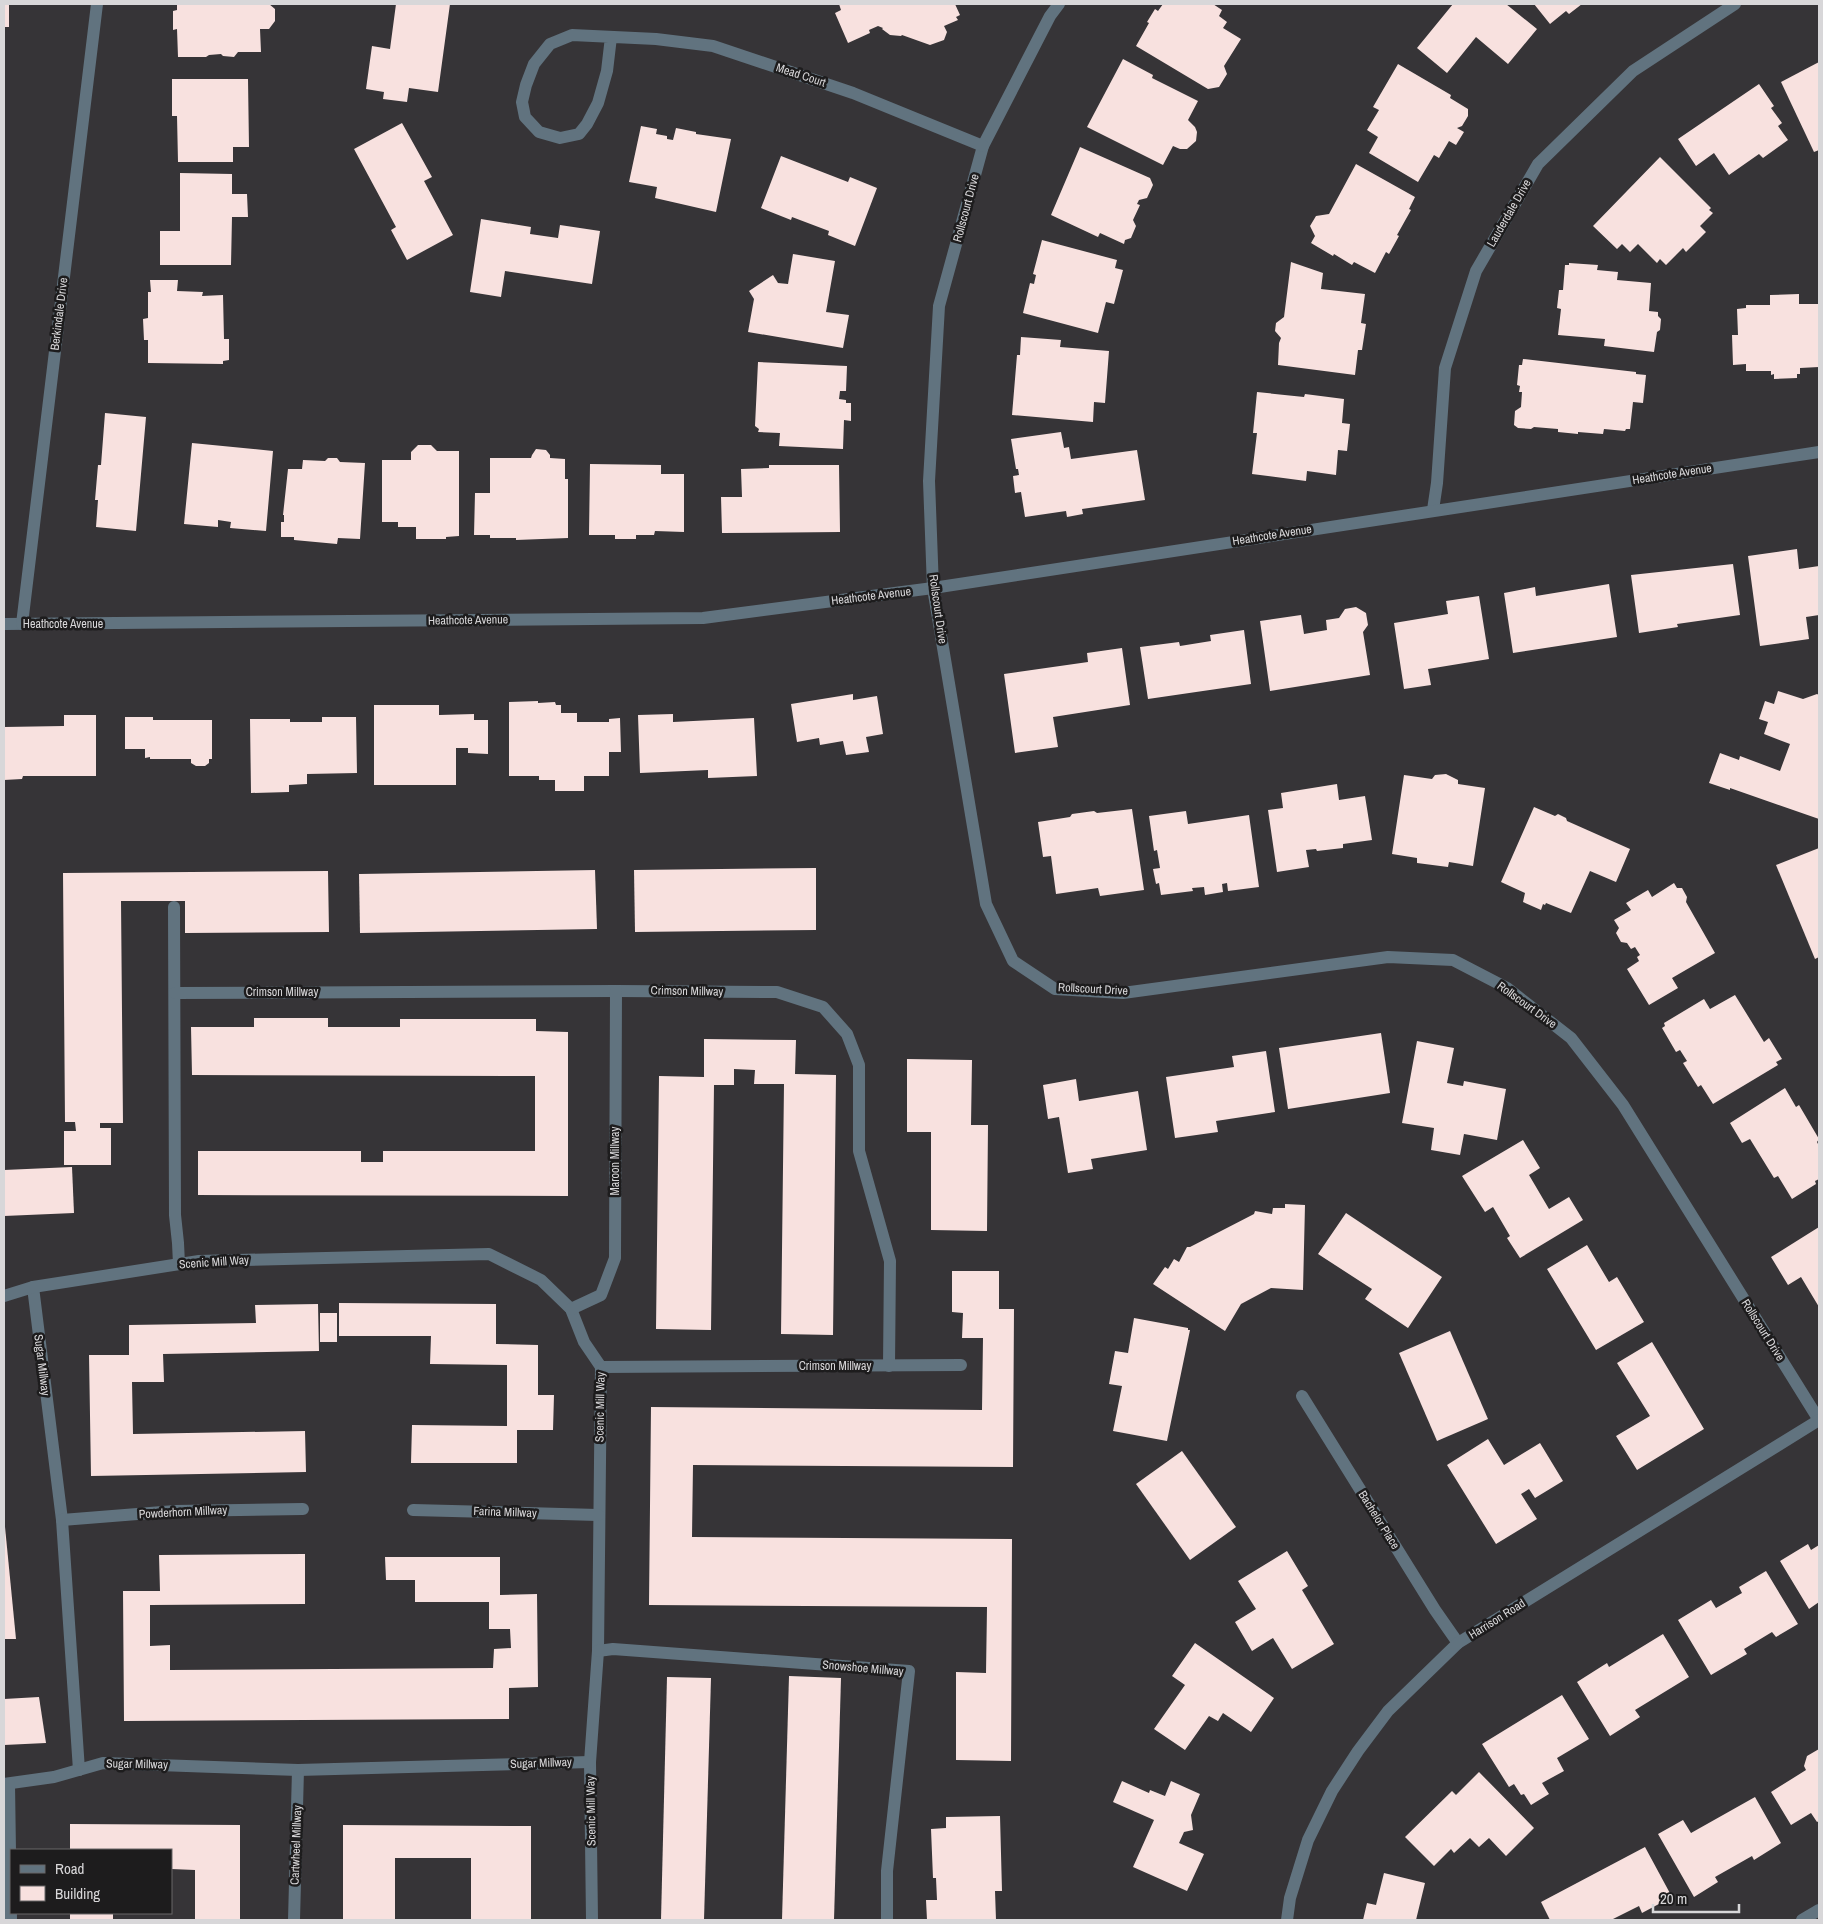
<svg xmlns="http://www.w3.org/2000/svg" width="1823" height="1924" font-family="'Archivo Narrow',sans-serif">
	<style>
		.building { fill: #f8e1df }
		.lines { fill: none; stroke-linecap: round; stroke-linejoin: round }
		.minor { stroke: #61737f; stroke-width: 12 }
		.labels { text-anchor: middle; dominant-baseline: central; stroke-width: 5; stroke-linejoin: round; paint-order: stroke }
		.street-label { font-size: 12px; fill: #d8d7d9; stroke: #1d1c1d }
	</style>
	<rect width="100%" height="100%" fill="#363437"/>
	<g class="building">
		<rect x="4" y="4" width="5" height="23"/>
		<path d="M177,4H269L275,9V21L269,29H260L261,52H238L234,57L223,56L221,54L209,55L206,57H178L177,29L173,30V11L177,10Z"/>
		<path d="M396,4H450L438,92L409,88L407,102L383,99L384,92L366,89L372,46L390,49Z"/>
		<path d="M839,4H955L960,15L956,17L958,20L944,26L947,32L944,40L930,45L902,35L901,36L890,35L882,29L883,28L878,26L869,30L870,33L848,43L835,13L841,10Z"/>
		<path d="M1163,4H1213L1222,10L1219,16L1227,22L1223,28L1241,39L1224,66L1227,74L1219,87L1208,89L1136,46L1149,23L1147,22L1155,9L1158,11Z"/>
		<path d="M1453,4H1506L1537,29L1508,64L1476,37L1447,73L1417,48Z"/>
		<path d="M1534,4H1582L1569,14L1566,11L1550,24Z"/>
		<path d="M1123,59L1153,75L1152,78L1198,101L1188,120L1195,127L1197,132L1196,141L1187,149H1180L1173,146L1163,165L1087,127Z"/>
		<path d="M1819,62V150L1814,152L1781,82Z"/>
		<path d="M1398,64L1451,95L1450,98L1468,109V116L1462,126L1457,128L1464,132L1456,145L1449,141L1439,158L1434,155L1418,182L1369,153L1378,137L1367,130L1379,110L1373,107Z"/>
		<path d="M172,79H248L249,147H233V162H178L177,116H172Z"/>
		<path d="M1759,84L1774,106L1771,108L1782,123L1778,126L1788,140L1763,158L1759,154L1729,175L1714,153L1696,166L1678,139Z"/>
		<path d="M402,123L432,177L424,181L453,235L407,260L391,230L396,227L354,149Z"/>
		<path d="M641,126L657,129L656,134L667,136V139L673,140L676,128L696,132V134L731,139L716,212L655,198L657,187L629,182Z"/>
		<path d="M1080,147L1150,178L1153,185L1147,198L1139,200L1137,204L1140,205L1133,220L1136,226L1131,238L1125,240L1124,244L1100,233L1098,237L1051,215Z"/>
		<path d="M781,156L848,182L850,177L877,188L855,246L828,235L829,231L792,217L791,220L761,208Z"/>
		<path d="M1660,157L1711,208L1709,210L1713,213L1700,226L1706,232L1686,252L1683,248L1666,265L1660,259L1657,263L1638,244L1630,252L1622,244L1617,249L1593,226Z"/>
		<path d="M1356,164L1415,197L1409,209L1411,210L1397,235L1399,236L1389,254L1386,252L1375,273L1354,262L1352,265L1334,254L1333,256L1311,243L1315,236L1310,226L1316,216L1329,214Z"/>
		<path d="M180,173L232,174V194H247L248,217H232L231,265H160V231H180Z"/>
		<path d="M481,219L531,227L530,234L558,238L560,225L600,231L592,284L505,271L501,297L470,292Z"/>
		<path d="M1042,240L1117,260L1115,268L1123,270L1114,304L1106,302L1098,333L1023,313L1030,283L1034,284L1036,275L1033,274Z"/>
		<path d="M793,254L835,261L826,312L849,315L843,348L748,332L754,299L749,291L773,275L778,283L788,284Z"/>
		<path d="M1291,262L1323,273L1321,289L1365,294L1361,323L1366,324L1362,350H1358L1355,375L1278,365L1279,343L1281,338L1275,331L1276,323L1284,317Z"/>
		<path d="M1569,263L1598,265L1597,270L1618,272L1617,280L1651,283L1649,311L1658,312V316L1661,319L1660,330L1657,332L1654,352L1604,346L1605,339L1558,335L1561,309L1557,308L1559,290H1563L1565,265H1569Z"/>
		<path d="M150,280H178L177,291L203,292L202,296L223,295L224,339H229V360L223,361V364L148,363V340H144L143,319L148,318V292H151Z"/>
		<path d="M1799,294V304H1819V367L1800,368V374H1797V378L1774,379V374L1771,375V371H1746V364L1733,365L1732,335H1738L1737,309L1746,308V305H1770V295Z"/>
		<path d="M1021,337L1061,340L1060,347L1109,351L1105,403L1094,402L1093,422L1012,415L1017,355H1020Z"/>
		<path d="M1523,359L1636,372V374L1646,375L1643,403L1633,402L1630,429H1626L1625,431L1604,429L1603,434L1578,432V434L1558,432V429L1534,427L1531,429L1518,428L1514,425L1515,411L1521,407L1522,392H1519L1520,386L1517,385L1519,365H1522Z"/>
		<path d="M758,362L847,366L846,391H840L839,399L846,400V403H851V421L844,420L843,449L779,446L780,433L758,432L759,429L755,426Z"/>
		<path d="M1257,392L1304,397L1305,394L1344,399L1342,423L1350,424L1347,451L1338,450L1336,475L1307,471L1306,481L1252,474L1257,433H1253Z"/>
		<path d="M105,413L146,417L136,531L96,527L98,500H95L98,465H101Z"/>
		<path d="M1061,432L1064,448L1069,447L1071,459L1137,450L1145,500L1082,509L1083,514L1067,517L1066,511L1025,517L1021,492L1015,493L1013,476L1019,475L1018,469H1016L1011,439Z"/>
		<path d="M192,443L273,451L266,531L230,528L231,522L218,520V527L184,524Z"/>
		<path d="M418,445H431L437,451H459V536L446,537V539H416V527H398V522H382V460H411V452Z"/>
		<path d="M536,449L546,450L550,455V458L565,459V479H568V538L516,540V538H490V535H474L475,493H490V458H531L532,455Z"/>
		<path d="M328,458H337L340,462L365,463L360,539L338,538L337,544L294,540V537H281V522H284V515H283L288,469H302L303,460L325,461Z"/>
		<path d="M590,464L661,465V474H684V532L655,531L654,535H636V539H615V535H589Z"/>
		<path d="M769,465H839L840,532L722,533L721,497H742L741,469L769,468Z"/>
		<path d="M1797,549L1799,569L1819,566V615L1806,617L1809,639L1760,646L1748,556Z"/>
		<path d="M1733,564L1740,615L1677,624L1678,627L1639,633L1631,575Z"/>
		<path d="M1609,584L1617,637L1513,653L1504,593L1535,587L1536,596Z"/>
		<path d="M1479,596L1489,659L1428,669L1431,685L1404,689L1394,623L1448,614L1446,601Z"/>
		<path d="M1356,607L1366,613L1368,625L1363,632L1370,675L1270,691L1260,621L1301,615L1304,634L1327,630L1326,620L1339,618L1345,609Z"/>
		<path d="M1244,630L1251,684L1148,699L1140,647L1179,642L1180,646L1211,641L1210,635Z"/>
		<path d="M1122,648L1130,705L1053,717L1058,747L1015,753L1004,674L1088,662L1087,653Z"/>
		<path d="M1778,691L1803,699L1817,694L1819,695V819L1730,788V790L1709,783L1720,753L1739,760L1740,756L1780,771L1790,744L1764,734L1768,722L1759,719L1765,701L1774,704Z"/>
		<path d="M853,694V700L877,696L883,734L866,737L869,752L846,755L843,741L820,745L819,738L797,742L791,704Z"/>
		<path d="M538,701V703L555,702L556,705H561V713H577V722H609V719L620,718L621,752H609V776H584V791H555V780H539V776H509V702Z"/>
		<path d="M374,705H439V715L474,714V720H488V754L468,753V748H456V785H374Z"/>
		<path d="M673,714V722L754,718L757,776L708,778V770L640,773L638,715Z"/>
		<path d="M64,715H96V776H23L22,779L4,780V727L64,726Z"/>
		<path d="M125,717H153V720H212V759H209V763L205,766H196L191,763V759H150V757L145,758V749H125Z"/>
		<path d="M322,717H356L357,773L307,774V784L289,785V792L251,793L250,719H290V722H322Z"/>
		<path d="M1446,774L1458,780V784L1485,788L1473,866L1449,862L1448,867L1417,863V858L1392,854L1404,775L1432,779L1435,775Z"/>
		<path d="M1337,784L1339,800L1365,796L1372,840L1343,844V848L1317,851L1316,849L1306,850L1309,867L1277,872L1268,810L1283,808L1281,793Z"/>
		<path d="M1534,807L1555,816L1558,814L1566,818L1567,821L1630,849L1616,882L1590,871L1571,913L1546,903L1545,905L1543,904L1541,910L1523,902L1525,893L1501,882Z"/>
		<path d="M1132,809L1144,890L1100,896L1098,888L1056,894L1051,856L1043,857L1038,822L1070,817L1072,814L1094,811L1097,813Z"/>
		<path d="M1186,811L1188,824L1249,815L1259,887L1228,891L1227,883L1222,884L1223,892L1205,895L1204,887L1192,888L1193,891L1161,895L1159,883L1156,884L1153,869L1160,868L1157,850L1154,851L1149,816Z"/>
		<path d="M1819,848V957L1815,959L1776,865Z"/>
		<path d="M816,868V930L635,932L634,870Z"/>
		<path d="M595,870L597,929L360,933L359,874Z"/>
		<path d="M328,871L329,932L185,933V901H121L123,1123H100V1128H111V1165H64V1131H76L75,1122H65L63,873Z"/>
		<path d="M1674,883L1677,888H1682L1687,897L1686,902L1715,953L1672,978L1678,988L1649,1005L1627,969L1639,961L1637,957L1640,955L1635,947L1631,949L1627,943L1621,942L1616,933L1619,928L1614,920L1631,910L1626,903L1648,890L1652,897Z"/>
		<path d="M1735,995L1764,1042L1769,1038L1782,1059L1776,1062L1778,1065L1713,1104L1701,1085L1698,1087L1683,1063L1687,1061L1680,1050L1676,1052L1662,1028L1665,1026L1664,1023L1704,999L1710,1009Z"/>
		<path d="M254,1018H328V1027H400V1019H536V1031L568,1032V1196L198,1195V1151H361V1162H383V1151H535V1076L192,1075L191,1027H254Z"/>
		<path d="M1381,1033L1390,1093L1288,1109L1279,1048Z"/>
		<path d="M704,1039L796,1040L795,1074L836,1075L833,1335L781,1334L784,1084H754L755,1070L734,1069V1085H714L711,1330L656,1329L659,1076L704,1077Z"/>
		<path d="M1417,1041L1454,1048L1447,1083L1463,1086L1464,1081L1506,1089L1497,1140L1464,1134L1460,1155L1431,1150L1434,1128L1402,1123Z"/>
		<path d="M1266,1051L1275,1112L1216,1121L1218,1132L1175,1138L1166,1077L1234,1067L1232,1056Z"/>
		<path d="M907,1059L972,1060L971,1125H988L987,1231L931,1230V1132H907Z"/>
		<path d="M1076,1079L1079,1101L1138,1091L1147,1150L1091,1159L1093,1169L1068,1173L1059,1117L1048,1119L1043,1085Z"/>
		<path d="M1785,1088L1796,1107L1799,1105L1819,1139L1817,1142L1819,1146V1179L1815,1181L1816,1184L1792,1199L1778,1176L1774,1178L1750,1139L1742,1143L1730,1123Z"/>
		<path d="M1523,1140L1540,1168L1529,1175L1549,1209L1569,1197L1583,1220L1520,1258L1507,1238L1510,1236L1493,1207L1485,1212L1462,1176Z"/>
		<path d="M72,1167L74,1213L4,1216V1170Z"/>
		<path d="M1285,1204L1305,1205L1303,1290L1271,1288L1241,1304L1225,1331L1153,1284L1165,1267L1168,1269L1174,1259L1179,1262L1187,1247H1190L1254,1214L1255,1211L1272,1214L1273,1208H1285Z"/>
		<path d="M1346,1213L1442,1277L1408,1328L1365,1299L1372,1289L1318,1254Z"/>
		<path d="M1819,1227V1307L1801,1277L1788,1285L1771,1257Z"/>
		<path d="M1587,1245L1609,1282L1617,1277L1644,1322L1596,1350L1547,1269Z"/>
		<path d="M952,1271H999V1309H1014L1013,1467L693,1465L692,1537L1012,1539L1011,1761L956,1760V1672L986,1673L987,1607L649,1605L651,1407L982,1410L983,1338H962L963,1313L952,1312Z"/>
		<path d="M339,1303L496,1304V1344L538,1345V1395H554L553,1430H517V1463H411L412,1425L507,1426V1365L430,1364L431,1336H339Z"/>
		<path d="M318,1304L319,1351L163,1354L164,1382H132L133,1434L305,1431L306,1472L91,1476L89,1355H129V1325L256,1323L255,1305Z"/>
		<rect x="320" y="1313" width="17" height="29"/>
		<path d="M1134,1318L1188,1328V1330H1190L1167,1441L1113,1431L1122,1386L1109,1384L1115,1351L1128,1353Z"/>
		<path d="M1450,1331L1488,1419L1437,1441L1399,1353Z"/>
		<path d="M1652,1342L1704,1429L1637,1470L1616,1436L1650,1416L1617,1363Z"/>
		<path d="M1488,1439L1504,1465L1540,1443L1563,1481L1535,1498L1529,1489L1521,1494L1537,1519L1496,1544L1447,1465Z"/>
		<path d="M1182,1451L1236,1527L1190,1560L1136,1484Z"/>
		<path d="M4,1527H5L16,1639H4Z"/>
		<path d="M1808,1544L1811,1550L1819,1545V1602L1809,1609L1780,1561Z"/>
		<path d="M1287,1551L1308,1586L1302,1590L1334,1644L1292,1669L1273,1638L1252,1651L1235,1622L1256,1609L1238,1581Z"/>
		<path d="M305,1554V1604L150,1605V1646L170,1645V1670L493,1668L494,1649L511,1648L510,1629H489V1602H415V1580H386L385,1557H500V1595L537,1594L538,1687L509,1688V1719L124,1721L123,1591H160L159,1555Z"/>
		<path d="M1766,1571L1798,1624L1776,1637L1772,1632L1744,1649L1747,1654L1711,1675L1678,1620L1711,1600L1716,1608L1742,1593L1739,1587Z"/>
		<path d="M1663,1634L1689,1677L1635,1710L1640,1717L1610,1736L1577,1682L1607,1663L1609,1667Z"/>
		<path d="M1195,1643L1274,1698L1251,1732L1223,1713L1218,1721L1209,1716L1185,1750L1154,1729L1185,1685L1172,1676Z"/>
		<path d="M789,1676L841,1678L834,1920H782Z"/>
		<path d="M667,1677L711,1678L704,1920H661Z"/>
		<path d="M1562,1695L1589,1739L1557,1758L1564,1771L1542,1783L1549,1794L1531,1805L1524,1794L1521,1795L1514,1784L1509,1787L1482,1744Z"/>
		<path d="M39,1697L46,1743L4,1745V1699Z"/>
		<path d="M1819,1749V1821L1817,1822L1811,1813L1791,1825L1771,1792L1806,1770L1804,1766L1807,1756Z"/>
		<path d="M1479,1772L1534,1828L1506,1856L1489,1838L1479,1847L1470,1838L1454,1853L1451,1849L1434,1866L1405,1837L1452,1791L1456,1795Z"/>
		<path d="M1122,1781L1149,1793L1150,1790L1165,1796L1171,1781L1200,1794L1191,1815L1193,1830L1184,1832L1179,1843L1204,1854L1187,1891L1133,1867L1154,1820L1113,1802Z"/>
		<path d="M1755,1797L1781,1843L1754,1860L1752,1856L1715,1877L1718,1882L1694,1897L1658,1834L1683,1820L1691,1833Z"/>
		<path d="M1000,1816L1002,1891H995L996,1920H927L926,1900H937L936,1878H933L931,1829L946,1828V1817Z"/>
		<path d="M70,1824L240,1825V1920H195V1870L171,1869V1850H70Z"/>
		<path d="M343,1825L531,1826V1920H471V1858H395V1920H343Z"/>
		<path d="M1645,1847L1672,1897L1642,1913L1639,1906L1611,1920H1550L1541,1902Z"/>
		<path d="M1384,1873L1425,1883L1416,1920H1363L1367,1903L1376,1905Z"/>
		<rect x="70" y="1913" width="43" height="7"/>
	</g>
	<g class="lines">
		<g class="minor">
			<path d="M1059,4L1050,16L983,146L939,306L929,481L933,588L986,904L1013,961L1055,989L1123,993L1388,957L1453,960L1507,988L1571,1038L1623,1105L1819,1420"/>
			<path d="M611,37L607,71L598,103L587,124L579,134L560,138L539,132L525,117L522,102L526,85L534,64L550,44L572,35L656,39L713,46L853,93L983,146"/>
			<path d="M1433,510L1437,483L1445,368L1476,271L1538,164L1633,71L1735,4"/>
			<path d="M4,624L703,618L933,588L1819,452"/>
			<path d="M22,624L97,4"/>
			<path d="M174,907L175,1215L178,1243L179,1264"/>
			<path d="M175,993L616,991L777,992L823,1007L847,1034L859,1065V1151L890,1261L889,1366"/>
			<path d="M33,1287L62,1520L79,1770"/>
			<path d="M4,1296L33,1287L199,1261L489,1254L541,1280L571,1309L584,1342L601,1367L598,1651L590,1762L592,1920"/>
			<path d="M571,1309L601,1295L615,1258L616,991"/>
			<path d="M601,1367L961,1365"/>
			<path d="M1302,1396L1435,1610L1458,1643"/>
			<path d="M413,1510L598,1515"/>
			<path d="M62,1520L175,1511L303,1509"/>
			<path d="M598,1651L613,1649L909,1671L887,1871V1920"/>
			<path d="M4,1784L54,1777L103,1763L298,1770L590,1762"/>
			<path d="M9,1784L11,1920"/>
			<path d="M294,1920L298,1770"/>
			<path d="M1287,1920L1290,1898L1308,1840L1332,1791L1358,1751L1388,1711L1458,1643L1819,1420"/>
			<path d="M1802,1920L1819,1910"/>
		</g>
	</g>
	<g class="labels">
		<g class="street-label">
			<text transform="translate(801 75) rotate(18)">Mead Court</text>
			<text transform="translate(966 208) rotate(-75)">Rollscourt Drive</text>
			<text transform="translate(1509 213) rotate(-60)">Lauderdale Drive</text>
			<text transform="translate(59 314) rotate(-83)">Berkindale Drive</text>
			<text transform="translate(1672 474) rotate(-9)">Heathcote Avenue</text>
			<text transform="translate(1272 535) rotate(-9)">Heathcote Avenue</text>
			<text transform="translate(871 596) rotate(-7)">Heathcote Avenue</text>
			<text transform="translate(938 609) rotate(82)">Rollscourt Drive</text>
			<text transform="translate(468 620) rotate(-1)">Heathcote Avenue</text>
			<text x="63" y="624">Heathcote Avenue</text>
			<text transform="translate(1093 989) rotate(3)">Rollscourt Drive</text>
			<text transform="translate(687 991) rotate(1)">Crimson Millway</text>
			<text x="282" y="992">Crimson Millway</text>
			<text transform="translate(1527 1005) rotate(36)">Rollscourt Drive</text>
			<text transform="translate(615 1161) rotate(-90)">Maroon Millway</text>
			<text transform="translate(214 1262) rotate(-4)">Scenic Mill Way</text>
			<text transform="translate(1763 1330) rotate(58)">Rollscourt Drive</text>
			<text transform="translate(42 1365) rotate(83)">Sugar Millway</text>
			<text x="835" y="1366">Crimson Millway</text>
			<text transform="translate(600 1407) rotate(-89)">Scenic Mill Way</text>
			<text transform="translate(183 1512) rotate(-3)">Powderhorn Millway</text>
			<text transform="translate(505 1512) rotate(2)">Farina Millway</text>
			<text transform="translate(1379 1520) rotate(58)">Bachelor Place</text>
			<text transform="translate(1497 1619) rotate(-32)">Harrison Road</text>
			<text transform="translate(863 1668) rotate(5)">Snowshoe Millway</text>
			<text transform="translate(541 1763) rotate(-2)">Sugar Millway</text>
			<text transform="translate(137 1764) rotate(1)">Sugar Millway</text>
			<text transform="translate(591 1811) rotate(-91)">Scenic Mill Way</text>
			<text transform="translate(296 1845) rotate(-88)">Cartwheel Millway</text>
		</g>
	</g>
	<rect width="1823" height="1924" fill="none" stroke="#d8d7d9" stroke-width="10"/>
	<rect x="10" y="1849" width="162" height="65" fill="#1d1c1d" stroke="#686768"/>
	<rect x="20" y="1865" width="25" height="8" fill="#61737f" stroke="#686768"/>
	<text x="55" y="1874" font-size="15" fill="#d8d7d9">Road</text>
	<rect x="20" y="1886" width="25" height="15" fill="#f8e1df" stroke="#686768"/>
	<text x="55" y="1899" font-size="15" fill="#d8d7d9">Building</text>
	<path d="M1653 1904v8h86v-8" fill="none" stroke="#d8d7d9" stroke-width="2.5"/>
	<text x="1660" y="1904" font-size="15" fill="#d8d7d9" stroke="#1d1c1d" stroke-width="4" paint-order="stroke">20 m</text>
</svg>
